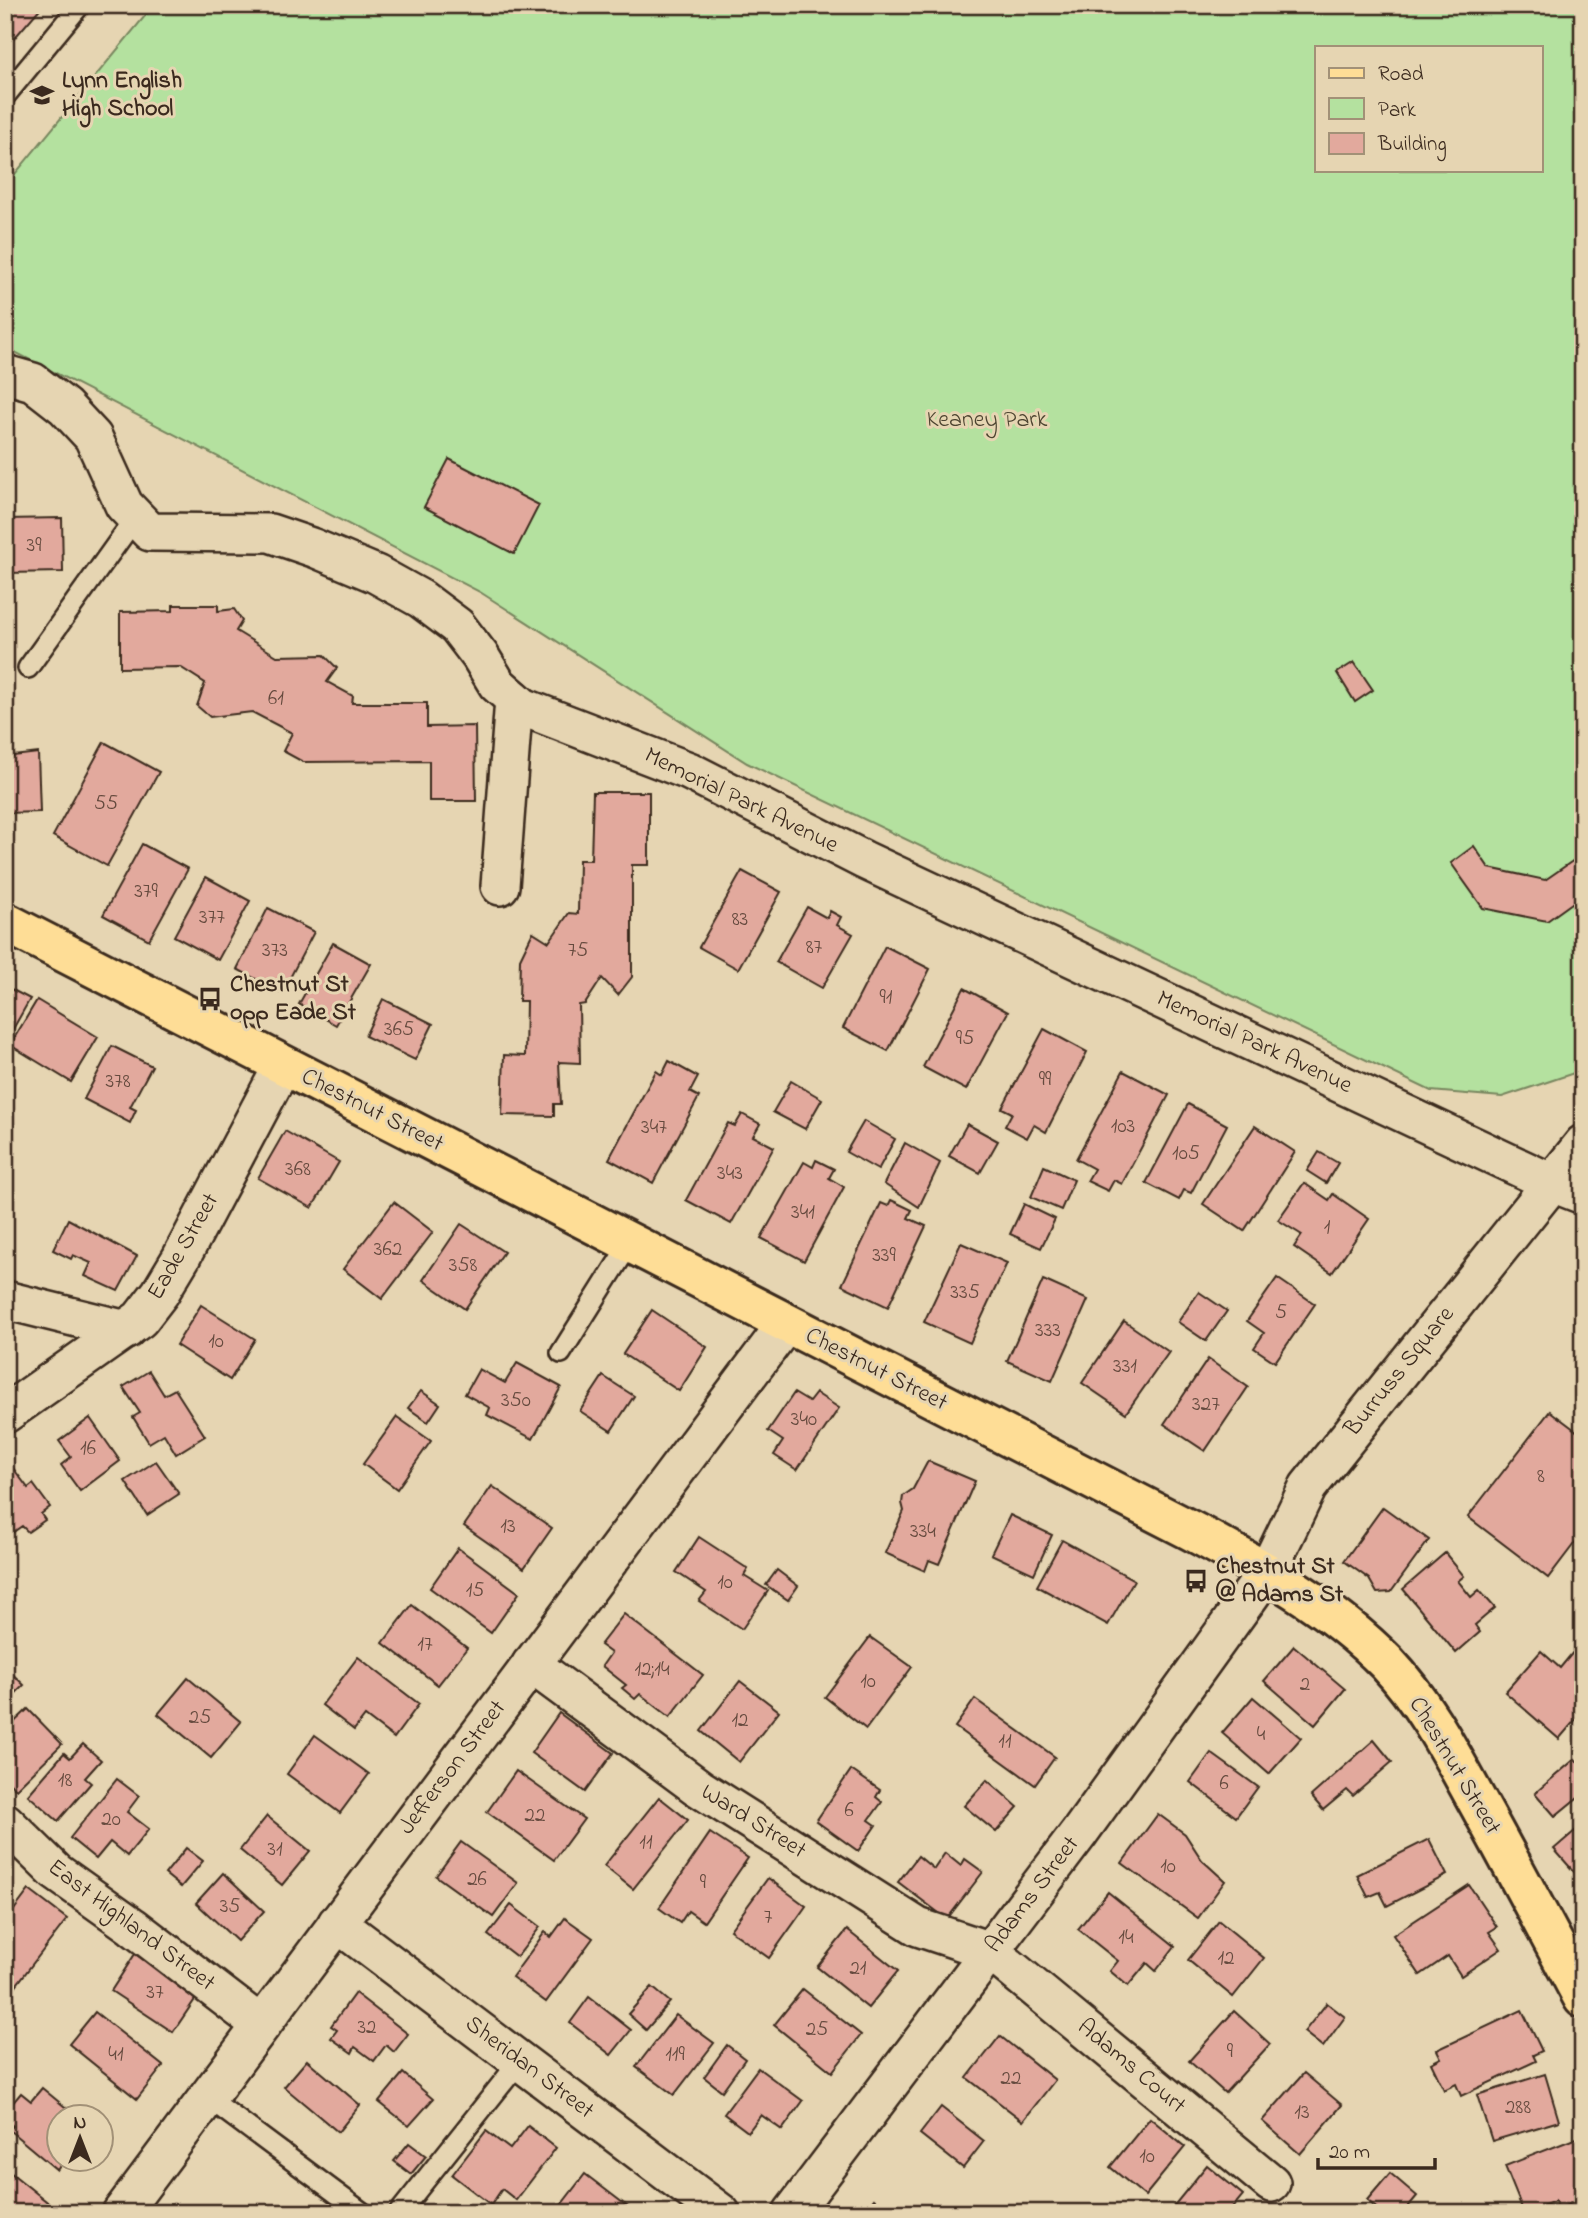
<svg xmlns="http://www.w3.org/2000/svg" width="1588" height="2218" font-family="'Indie Flower',sans-serif">
	<style>
		.green { fill: #b4e19f; stroke: #78865e; stroke-width: 2; fill-rule: evenodd }
		.building { fill: #e2a99d; stroke: #3b2a1e; stroke-width: 2 }
		.lines { fill: none; stroke-linecap: round; stroke-linejoin: round }
		.lane-casing { stroke: #3b2a1e; stroke-width: 24 }
		.street-casing { stroke: #3b2a1e; stroke-width: 42 }
		.primary-casing { stroke: #3b2a1e; stroke-width: 44 }
		.lane { stroke: #e6d5b2; stroke-width: 19 }
		.street { stroke: #e6d5b2; stroke-width: 37 }
		.primary { stroke: #fedd96; stroke-width: 38 }
		.labels { text-anchor: middle; dominant-baseline: central; stroke-width: 6; stroke-linejoin: round; paint-order: stroke }
		.number-label { font-size: 21px; fill: #654a3e }
		.poi-label { font-size: 24px; font-weight: bold; fill: #3b2a1e; stroke: #e6d5b2; text-anchor: start }
		.park-label { font-size: 24px; fill: #4d4531; stroke: #e6d5b2 }
		.street-label { font-size: 24px; fill: #3b2a1e; stroke: #e6d5b2 }
	</style>
	<rect width="100%" height="100%" fill="#e6d5b2"/>
	<filter id="ink" filterUnits="userSpaceOnUse"><feTurbulence type="fractalNoise" baseFrequency=".0143" numOctaves="2"/><feDisplacementMap in="SourceGraphic" scale="14" xChannelSelector="R" yChannelSelector="G"/><feConvolveMatrix kernelMatrix="1 2 1 2 8 2 1 2 1" color-interpolation-filters="sRGB"/></filter>
	<g filter="url(#ink)">
		<path class="green" d="M154,5H1583V1070L1502,1097L1431,1091L747,763L480,592L5,347V186ZM1317,47H1541V170H1317Z"/>
		<g class="building">
			<path d="M5,5H43L5,49Z"/>
			<path d="M449,459L539,505L514,554L424,507Z"/>
			<path d="M62,518L63,572L5,573V519Z"/>
			<path d="M173,605H218V611L234,609L242,621L236,631L277,656L324,655L337,668L327,682L353,696L352,703H427V727L475,726L476,801H429V761L303,762L283,751L292,733L252,712L210,717L197,706L205,683L180,667L120,668V612L173,611Z"/>
			<path d="M1354,662L1373,690L1355,702L1337,673Z"/>
			<path d="M104,742L159,772L107,866L53,836Z"/>
			<path d="M38,753L40,812L5,813V757Z"/>
			<path d="M593,792H649V865H632V977L618,995L602,978L585,1004L579,1005L580,1063L559,1062L561,1104H554V1116L502,1115L504,1055L525,1056L526,1001H519L520,959L533,932L549,942L569,913L578,914L579,860H591Z"/>
			<path d="M142,844L188,869L149,940L103,915Z"/>
			<path d="M1474,846L1489,868L1545,880L1574,860L1578,864L1583,861V881L1581,882L1583,895L1547,921L1483,908L1451,863Z"/>
			<path d="M742,871L781,892L738,969L699,947Z"/>
			<path d="M206,877L250,901L218,960L174,936Z"/>
			<path d="M807,907L827,918L830,911L841,917L837,925L853,934L822,988L776,962Z"/>
			<path d="M268,908L314,932L282,993L237,969Z"/>
			<path d="M333,943L371,964L336,1025L299,1004Z"/>
			<path d="M885,946L930,969L888,1051L843,1028Z"/>
			<path d="M5,986L30,999L5,1043Z"/>
			<path d="M964,988L1008,1012L966,1090L923,1067Z"/>
			<path d="M383,999L433,1024L415,1060L365,1036Z"/>
			<path d="M37,1000L98,1037L71,1082L10,1045Z"/>
			<path d="M1044,1029L1087,1052L1046,1132L1034,1125L1027,1138L1005,1126L1012,1113L1002,1108Z"/>
			<path d="M112,1046L152,1066L130,1107L136,1110L130,1123L84,1099Z"/>
			<path d="M669,1061L698,1077L690,1092L699,1097L653,1183L609,1159L656,1071L662,1075Z"/>
			<path d="M1123,1071L1169,1095L1122,1184L1114,1180L1108,1191L1087,1181L1094,1169L1076,1159Z"/>
			<path d="M791,1081L822,1099L805,1129L773,1112Z"/>
			<path d="M1188,1104L1227,1125L1191,1193L1184,1190L1179,1200L1146,1183Z"/>
			<path d="M742,1114L760,1124L753,1136L774,1147L731,1224L686,1200L728,1123L735,1126Z"/>
			<path d="M864,1121L895,1139L878,1170L846,1152Z"/>
			<path d="M967,1124L998,1141L980,1173L949,1156Z"/>
			<path d="M1255,1126L1295,1152L1244,1231L1203,1204Z"/>
			<path d="M285,1131L339,1162L312,1208L258,1178Z"/>
			<path d="M905,1143L940,1163L919,1207L884,1184Z"/>
			<path d="M1319,1152L1338,1163L1326,1183L1307,1171Z"/>
			<path d="M816,1160L834,1169L829,1178L844,1187L804,1261L761,1238L804,1162L813,1167Z"/>
			<path d="M1044,1166L1074,1180L1061,1210L1031,1197Z"/>
			<path d="M1304,1183L1329,1200L1333,1194L1369,1219L1332,1273L1294,1247L1302,1235L1278,1220Z"/>
			<path d="M891,1200L912,1210L908,1218L926,1226L888,1307L842,1285L881,1203L888,1206Z"/>
			<path d="M394,1202L433,1232L382,1299L343,1269Z"/>
			<path d="M1024,1204L1055,1219L1041,1248L1010,1234Z"/>
			<path d="M68,1219L137,1256L118,1291L85,1276L91,1263L73,1255L71,1259L53,1250Z"/>
			<path d="M461,1224L504,1252L465,1309L423,1280Z"/>
			<path d="M961,1243L1007,1263L970,1343L924,1322Z"/>
			<path d="M1277,1278L1315,1304L1275,1362L1254,1348L1264,1333L1247,1321Z"/>
			<path d="M1043,1280L1088,1300L1052,1381L1007,1361Z"/>
			<path d="M1199,1292L1227,1311L1206,1341L1178,1322Z"/>
			<path d="M201,1305L255,1339L230,1380L176,1345Z"/>
			<path d="M652,1310L707,1347L679,1391L623,1354Z"/>
			<path d="M1124,1321L1169,1352L1126,1413L1082,1383Z"/>
			<path d="M1208,1359L1248,1387L1205,1451L1164,1424Z"/>
			<path d="M517,1363L561,1387L533,1439L487,1415L490,1408L465,1394L479,1369L505,1383Z"/>
			<path d="M149,1371L164,1395L175,1389L205,1436L176,1454L164,1434L149,1443L133,1417L140,1413L123,1387Z"/>
			<path d="M603,1376L634,1396L611,1431L580,1411Z"/>
			<path d="M421,1391L440,1404L428,1422L408,1408Z"/>
			<path d="M794,1393L809,1402L816,1393L839,1408L797,1470L774,1455L783,1441L768,1431Z"/>
			<path d="M1550,1411L1583,1436V1532L1548,1578L1468,1517Z"/>
			<path d="M397,1417L431,1441L397,1489L363,1464Z"/>
			<path d="M90,1418L120,1461L80,1491L61,1465L71,1457L59,1441Z"/>
			<path d="M156,1461L179,1494L147,1515L125,1481Z"/>
			<path d="M928,1461L975,1481L939,1564L929,1560L925,1571L885,1553L904,1511L902,1503L903,1496L913,1489Z"/>
			<path d="M10,1464L28,1488L33,1484L50,1507L41,1514L45,1520L28,1532L22,1526L9,1535L5,1529V1468Z"/>
			<path d="M492,1486L552,1528L524,1568L464,1526Z"/>
			<path d="M1383,1507L1429,1540L1391,1592L1377,1593L1369,1579L1344,1561Z"/>
			<path d="M1010,1515L1052,1535L1034,1574L991,1554Z"/>
			<path d="M699,1537L748,1569L744,1576L768,1591L742,1629L699,1601L706,1592L676,1572Z"/>
			<path d="M1062,1540L1134,1580L1108,1625L1037,1586Z"/>
			<path d="M458,1548L519,1593L491,1633L430,1588Z"/>
			<path d="M1445,1553L1464,1576L1458,1581L1471,1597L1479,1590L1495,1608L1475,1625L1480,1632L1456,1653L1403,1589Z"/>
			<path d="M777,1570L798,1586L788,1600L766,1585Z"/>
			<path d="M412,1605L467,1648L438,1685L383,1643Z"/>
			<path d="M624,1614L703,1675L670,1717L640,1694L635,1699L622,1688L626,1685L602,1666L611,1653L600,1645Z"/>
			<path d="M870,1637L912,1667L866,1729L825,1697Z"/>
			<path d="M1294,1646L1345,1689L1315,1725L1264,1681Z"/>
			<path d="M1541,1651L1560,1668L1574,1651L1583,1659V1682L1579,1686L1583,1689V1711L1559,1739L1505,1692Z"/>
			<path d="M358,1657L419,1704L394,1738L365,1716L354,1730L322,1705Z"/>
			<path d="M5,1667L24,1685L5,1704Z"/>
			<path d="M188,1678L241,1722L211,1758L158,1714Z"/>
			<path d="M740,1681L779,1711L739,1762L701,1731Z"/>
			<path d="M1253,1697L1301,1738L1269,1774L1222,1733Z"/>
			<path d="M975,1699L1055,1757L1035,1785L955,1727Z"/>
			<path d="M28,1709L62,1744L16,1789L5,1778V1731Z"/>
			<path d="M559,1713L613,1753L585,1792L531,1753Z"/>
			<path d="M315,1735L369,1774L340,1813L287,1774Z"/>
			<path d="M1374,1740L1392,1762L1353,1796L1347,1790L1323,1810L1311,1796Z"/>
			<path d="M83,1744L101,1760L85,1778L91,1783L58,1821L28,1795L64,1753L70,1758Z"/>
			<path d="M1211,1753L1258,1787L1236,1817L1190,1782Z"/>
			<path d="M1575,1759L1583,1768V1793L1555,1816L1535,1793Z"/>
			<path d="M851,1770L880,1790L876,1797L882,1802L869,1820L876,1825L858,1851L816,1821Z"/>
			<path d="M516,1771L584,1819L554,1860L487,1812Z"/>
			<path d="M117,1779L139,1796L127,1812L149,1829L127,1856L110,1842L96,1859L70,1838Z"/>
			<path d="M987,1780L1018,1807L996,1832L964,1806Z"/>
			<path d="M659,1797L688,1820L633,1889L604,1866Z"/>
			<path d="M1158,1814L1185,1834L1202,1860L1225,1881L1198,1918L1122,1863Z"/>
			<path d="M267,1816L310,1851L282,1885L240,1850Z"/>
			<path d="M1583,1824V1882L1554,1849Z"/>
			<path d="M710,1833L748,1858L704,1922L688,1911L680,1923L659,1908Z"/>
			<path d="M1429,1839L1447,1875L1387,1906L1380,1892L1368,1897L1357,1875Z"/>
			<path d="M461,1842L518,1883L493,1917L436,1876Z"/>
			<path d="M186,1848L203,1861L181,1887L165,1874Z"/>
			<path d="M945,1853L961,1866L965,1859L983,1872L947,1919L898,1882L918,1856L934,1869Z"/>
			<path d="M5,1854L14,1862L5,1873Z"/>
			<path d="M223,1873L264,1911L237,1941L196,1903Z"/>
			<path d="M768,1878L806,1906L769,1958L730,1930Z"/>
			<path d="M1469,1885L1497,1927L1489,1932L1501,1949L1461,1976L1448,1956L1420,1975L1393,1935Z"/>
			<path d="M29,1890L67,1919L14,1988L5,1981V1922Z"/>
			<path d="M1108,1892L1175,1946L1156,1971L1147,1963L1128,1986L1110,1971L1118,1961L1078,1929Z"/>
			<path d="M511,1905L540,1927L517,1957L488,1935Z"/>
			<path d="M565,1918L593,1938L546,2002L512,1977L545,1932L551,1937Z"/>
			<path d="M1219,1921L1264,1958L1233,1997L1188,1960Z"/>
			<path d="M847,1930L898,1971L868,2008L817,1967Z"/>
			<path d="M135,1954L198,1995L173,2032L111,1991Z"/>
			<path d="M652,1987L670,2002L646,2030L628,2014Z"/>
			<path d="M803,1989L861,2035L832,2072L774,2025Z"/>
			<path d="M355,1993L408,2034L394,2052L386,2045L374,2061L355,2047L352,2053L331,2038L337,2030L331,2026Z"/>
			<path d="M589,1997L631,2030L611,2055L570,2023Z"/>
			<path d="M1327,2003L1345,2017L1323,2047L1304,2032Z"/>
			<path d="M1522,2010L1542,2051L1533,2055L1536,2061L1461,2096L1456,2084L1444,2090L1431,2063L1441,2058L1437,2050Z"/>
			<path d="M1234,2011L1270,2044L1225,2093L1189,2061Z"/>
			<path d="M95,2012L163,2066L137,2099L69,2044Z"/>
			<path d="M676,2015L714,2043L674,2095L636,2067Z"/>
			<path d="M1000,2036L1055,2080L1023,2121L967,2078Z"/>
			<path d="M727,2045L745,2059L722,2091L704,2077Z"/>
			<path d="M307,2060L360,2105L338,2132L284,2087Z"/>
			<path d="M758,2068L803,2101L782,2130L761,2115L748,2132L724,2114Z"/>
			<path d="M403,2073L433,2099L409,2126L379,2102Z"/>
			<path d="M1304,2073L1342,2105L1300,2154L1262,2121Z"/>
			<path d="M1545,2074L1559,2121L1492,2141L1477,2095Z"/>
			<path d="M42,2088L76,2116H60V2158H66L57,2170L9,2130L13,2126L5,2119V2112L21,2093L31,2101Z"/>
			<path d="M941,2107L984,2141L963,2168L920,2134Z"/>
			<path d="M1150,2118L1185,2147L1145,2196L1110,2167Z"/>
			<path d="M528,2126L556,2148L516,2200L502,2189L491,2205L452,2175L486,2131L510,2149Z"/>
			<path d="M1582,2136L1583,2189L1579,2190L1583,2198L1558,2209L1555,2201L1524,2213L1505,2166Z"/>
			<path d="M409,2143L426,2156L411,2174L394,2161Z"/>
			<path d="M1207,2165L1243,2195L1228,2213H1168Z"/>
			<path d="M5,2168L51,2205L45,2213H5Z"/>
			<path d="M1390,2173L1417,2196L1403,2213H1382L1367,2200Z"/>
			<path d="M585,2174L636,2213H563L558,2209Z"/>
			<path d="M874,2199L890,2213H863Z"/>
		</g>
		<g class="lines">
			<g class="lane-casing">
				<g id="lane">
					<path d="M5,96L80,5"/>
					<path d="M28,668L136,517"/>
					<path d="M561,1353L630,1243"/>
					<path d="M207,2097L363,2213"/>
					<path d="M399,2213L520,2061"/>
				</g>
			</g>
			<g class="street-casing">
				<g id="street">
					<path d="M5,374L33,382L65,407L93,437L124,505L150,532L270,533L314,548L376,574L421,599L457,626L480,656L497,684L523,707L689,771L864,860L1552,1183L1583,1195"/>
					<path d="M500,886L514,699"/>
					<path d="M5,1300L126,1330"/>
					<path d="M5,1414L140,1319L160,1293L181,1258L283,1065"/>
					<path d="M531,1664L699,1788L918,1927L990,1951L1271,2183"/>
					<path d="M5,1822L56,1872L132,1926L261,2025"/>
					<path d="M337,1923L721,2213"/>
					<path d="M121,2213L786,1324"/>
					<path d="M792,2213L1080,1832L1267,1572L1308,1487L1583,1144"/>
				</g>
			</g>
			<g class="primary-casing">
				<path id="primary" d="M5,922L1190,1530C1260,1567 1331,1606 1387,1663C1425,1703 1451,1754 1477,1801C1513,1866 1548,1932 1583,1998"/>
			</g>
			<use href="#lane" class="lane"/>
			<use href="#street" class="street"/>
			<use href="#primary" class="primary"/>
		</g>
	</g>
	<defs>
		<g id="school-bare" transform="scale(1.89)"><path d="M0-5L7-2L0 1L-7-2ZM-4 1L0 2.5L4 1V4Q0 6-4 4Z" fill="#3b2a1e" stroke="#e6d5b2" stroke-width="2.5" paint-order="stroke"/></g>
		<g id="bus-bare" transform="scale(1.89)"><path d="M-5-6H5V4H4V6H2V4H-2V6H-4V4H-5ZM-3.5-4V0h7V-4ZM-3.5 1.2v1.5H-2V1.2ZM2 1.2v1.5H3.5V1.2Z" fill="#3b2a1e" stroke="#e6d5b2" stroke-width="2.5" paint-order="stroke"/></g>
	</defs>
	<g fill-rule="evenodd">
		<use href="#school-bare" x="42" y="95"/>
		<use href="#bus-bare" x="210" y="999"/>
		<use href="#bus-bare" x="1196" y="1581"/>
	</g>
	<g class="labels">
		<g class="number-label">
			<text x="34" y="546">39</text>
			<text x="276" y="699">61</text>
			<text x="106" y="804">55</text>
			<text x="146" y="892">379</text>
			<text x="212" y="918">377</text>
			<text x="740" y="920">83</text>
			<text x="814" y="948">87</text>
			<text x="275" y="951">373</text>
			<text x="578" y="951">75</text>
			<text x="886" y="998">91</text>
			<text x="399" y="1030">365</text>
			<text x="965" y="1039">95</text>
			<text x="1045" y="1080">99</text>
			<text x="118" y="1082">378</text>
			<text x="1123" y="1127">103</text>
			<text x="654" y="1128">347</text>
			<text x="1186" y="1154">105</text>
			<text x="298" y="1170">368</text>
			<text x="730" y="1174">343</text>
			<text x="803" y="1213">341</text>
			<text x="1327" y="1228">1</text>
			<text x="388" y="1250">362</text>
			<text x="884" y="1256">339</text>
			<text x="463" y="1266">358</text>
			<text x="965" y="1293">335</text>
			<text x="1281" y="1313">5</text>
			<text x="1048" y="1331">333</text>
			<text x="216" y="1342">10</text>
			<text x="1125" y="1367">331</text>
			<text x="516" y="1401">350</text>
			<text x="1206" y="1405">327</text>
			<text x="804" y="1420">340</text>
			<text x="88" y="1449">16</text>
			<text x="1541" y="1477">8</text>
			<text x="508" y="1527">13</text>
			<text x="923" y="1532">334</text>
			<text x="725" y="1583">10</text>
			<text x="475" y="1591">15</text>
			<text x="425" y="1645">17</text>
			<text x="652" y="1670">12;14</text>
			<text x="868" y="1682">10</text>
			<text x="1305" y="1685">2</text>
			<text x="200" y="1718">25</text>
			<text x="740" y="1721">12</text>
			<text x="1261" y="1735">4</text>
			<text x="1005" y="1742">11</text>
			<text x="65" y="1781">18</text>
			<text x="1224" y="1784">6</text>
			<text x="849" y="1811">6</text>
			<text x="535" y="1816">22</text>
			<text x="111" y="1820">20</text>
			<text x="646" y="1843">11</text>
			<text x="275" y="1850">31</text>
			<text x="1168" y="1867">10</text>
			<text x="477" y="1880">26</text>
			<text x="703" y="1883">9</text>
			<text x="230" y="1907">35</text>
			<text x="768" y="1918">7</text>
			<text x="1126" y="1938">14</text>
			<text x="1226" y="1959">12</text>
			<text x="858" y="1969">21</text>
			<text x="155" y="1993">37</text>
			<text x="367" y="2028">32</text>
			<text x="817" y="2030">25</text>
			<text x="1230" y="2052">9</text>
			<text x="116" y="2055">41</text>
			<text x="675" y="2055">119</text>
			<text x="1011" y="2079">22</text>
			<text x="1518" y="2108">288</text>
			<text x="1302" y="2113">13</text>
			<text x="1147" y="2157">10</text>
		</g>
		<g class="poi-label">
			<text x="62" y="81">Lynn English<tspan x="62" dy="28">High School</tspan></text>
			<text x="230" y="985">Chestnut St<tspan x="230" dy="28">opp Eade St</tspan></text>
			<text x="1216" y="1567">Chestnut St<tspan x="1216" dy="28">@ Adams St</tspan></text>
		</g>
		<g class="park-label">
			<text x="987" y="420">Keaney Park</text>
		</g>
		<g class="street-label">
			<text transform="translate(741 801) rotate(26)">Memorial Park Avenue</text>
			<text transform="translate(1254 1043) rotate(25)">Memorial Park Avenue</text>
			<text transform="translate(372 1111) rotate(27)">Chestnut Street</text>
			<text transform="translate(184 1247) rotate(-60)">Eade Street</text>
			<text transform="translate(876 1370) rotate(27)">Chestnut Street</text>
			<text transform="translate(1400 1372) rotate(-51)">Burruss Square</text>
			<text transform="translate(1454 1766) rotate(59)">Chestnut Street</text>
			<text transform="translate(453 1768) rotate(-53)">Jefferson Street</text>
			<text transform="translate(753 1822) rotate(32)">Ward Street</text>
			<text transform="translate(1033 1895) rotate(-53)">Adams Street</text>
			<text transform="translate(131 1926) rotate(37)">East Highland Street</text>
			<text transform="translate(1131 2067) rotate(40)">Adams Court</text>
			<text transform="translate(529 2068) rotate(37)">Sheridan Street</text>
		</g>
	</g>
	<rect width="1588" height="2218" fill="none" stroke="#e6d5b2" stroke-width="28"/>
	<rect x="14" y="14" width="1560" height="2190" fill="none" stroke="#3b2a1e" stroke-width="2.5" filter="url(#ink)"/>
	<rect x="1315" y="46" width="228" height="126" fill="#e6d5b2" stroke="#a29177" stroke-width="2"/>
	<rect x="1329" y="68" width="35" height="10" fill="#fedd96" stroke="#a29177" stroke-width="2"/>
	<text x="1378" y="80" font-size="21" fill="#3b2a1e">Road</text>
	<rect x="1329" y="98" width="35" height="21" fill="#b4e19f" stroke="#a29177" stroke-width="2"/>
	<text x="1378" y="116" font-size="21" fill="#3b2a1e">Park</text>
	<rect x="1329" y="133" width="35" height="21" fill="#e2a99d" stroke="#a29177" stroke-width="2"/>
	<text x="1378" y="150" font-size="21" fill="#3b2a1e">Building</text>
	<g transform="translate(80 2138)"><circle r="33" fill="#e6d5b2" stroke="#a29177" stroke-width="2"/>
	<path d="M0-5L12 26L0 18L-12 26Z" fill="#3b2a1e"/>
	<text y="-10" font-size="19" font-weight="bold" text-anchor="middle" fill="#3b2a1e">N</text>
	</g>
	<path d="M1318 2158v10h117v-10" fill="none" stroke="#3b2a1e" stroke-width="3.5"/>
	<text x="1329" y="2158" font-size="21" fill="#3b2a1e" stroke="#e6d5b2" stroke-width="5" paint-order="stroke">20 m</text>
</svg>
